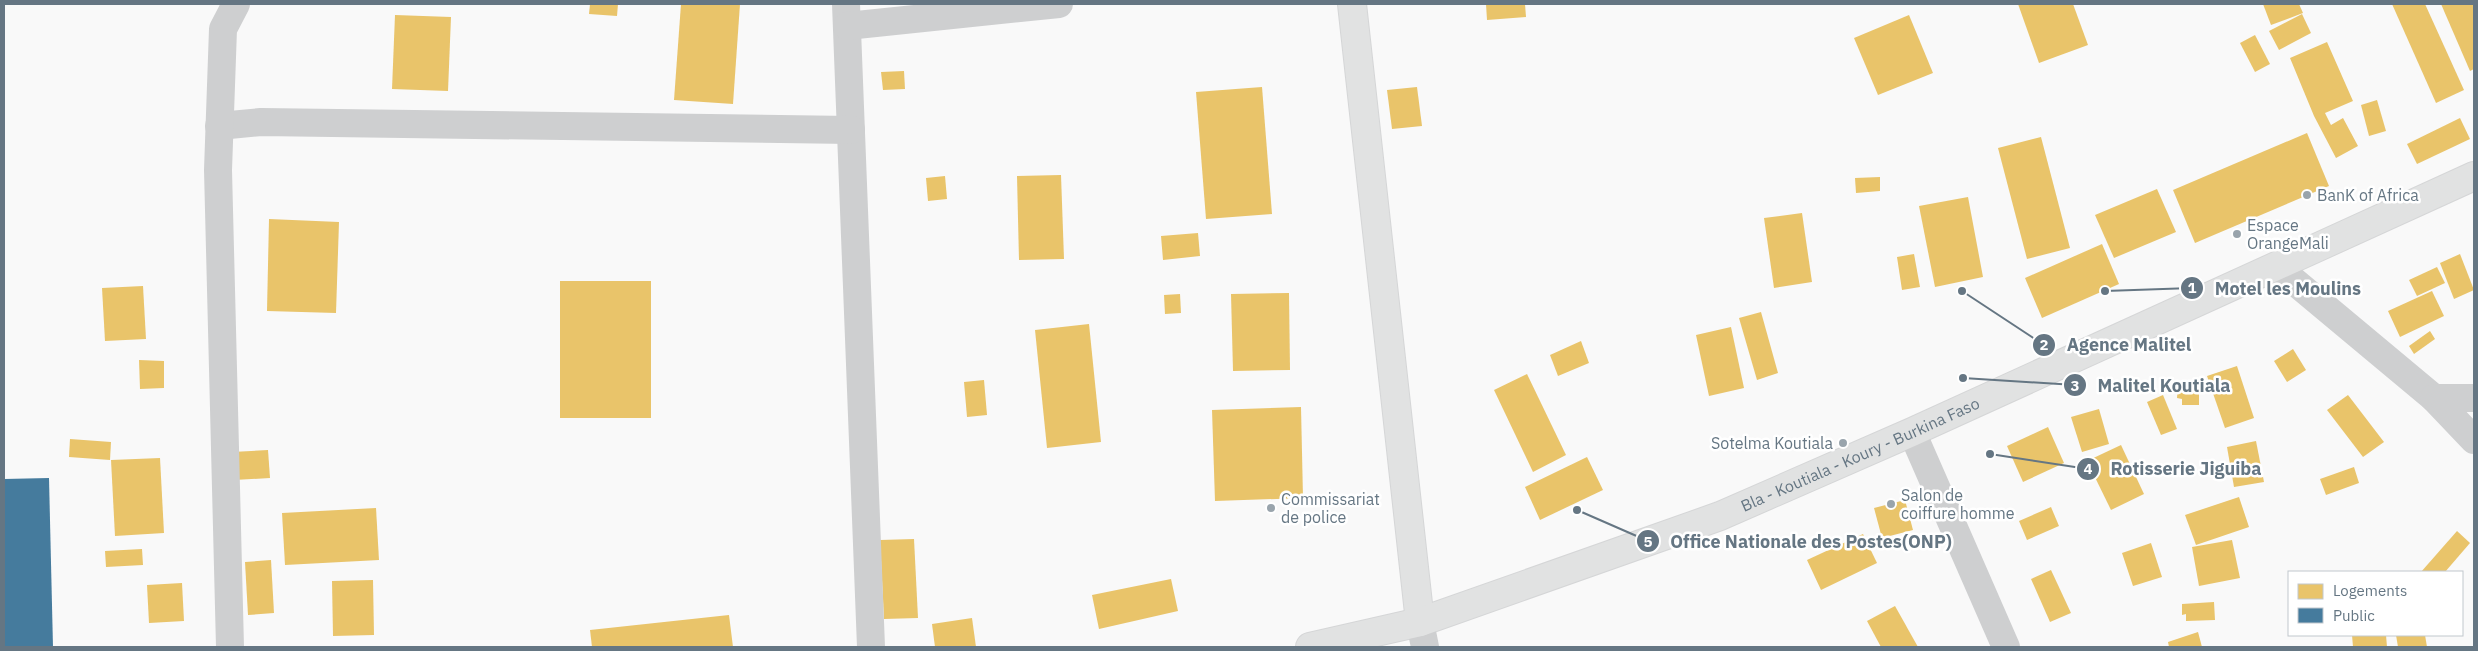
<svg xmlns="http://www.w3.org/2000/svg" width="2478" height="651" font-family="'IBM Plex Sans',sans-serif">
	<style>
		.homes { fill: #e9c46a }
		.public { fill: #457b9d }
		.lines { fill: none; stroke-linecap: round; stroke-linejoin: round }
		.secondary-casing { stroke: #d5d6d7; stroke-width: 30 }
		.primary-casing { stroke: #d5d6d7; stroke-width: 30 }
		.street { stroke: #cecfd0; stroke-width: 28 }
		.secondary { stroke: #e1e2e2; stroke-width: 28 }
		.primary { stroke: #e1e2e2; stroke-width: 28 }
		.poi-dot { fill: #99a4ac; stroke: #fff; stroke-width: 2 }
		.labels { text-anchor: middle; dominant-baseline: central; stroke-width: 5; stroke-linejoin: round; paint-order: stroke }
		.poi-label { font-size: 16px; fill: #657683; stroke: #fff; text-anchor: start }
		.street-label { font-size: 16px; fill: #657683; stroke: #fff }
		.leader { fill: none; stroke: #657683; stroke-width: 2 }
		.callout-dot { fill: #657683; stroke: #fff; stroke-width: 2 }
		.mark-label { font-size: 15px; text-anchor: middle; font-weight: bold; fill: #fff }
		.callout-label { font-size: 18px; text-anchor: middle; font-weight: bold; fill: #657683; stroke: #fff; stroke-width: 5; stroke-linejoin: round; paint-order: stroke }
	</style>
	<rect width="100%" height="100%" fill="#f9f9f9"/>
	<g class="homes">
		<path d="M590,4H618L617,16L589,14Z"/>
		<path d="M681,4H740L733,104L674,100Z"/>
		<path d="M1486,4H1525L1526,17L1487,20Z"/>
		<path d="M2018,4H2073L2088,45L2039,63Z"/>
		<path d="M2263,4H2299L2303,13L2271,25Z"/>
		<path d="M2392,4H2425L2464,90L2436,103Z"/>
		<path d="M2441,4H2474V69L2470,71Z"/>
		<path d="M2302,14L2311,33L2279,50L2269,31Z"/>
		<path d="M395,15L451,17L448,91L392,89Z"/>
		<path d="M1909,15L1933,73L1878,95L1854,38Z"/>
		<path d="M2255,35L2270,64L2255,72L2240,43Z"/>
		<path d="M2327,42L2353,101L2325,113L2331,125L2343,118L2358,146L2336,158L2314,116L2290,58Z"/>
		<path d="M904,71L905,89L883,90L881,72Z"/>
		<path d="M1262,87L1272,214L1206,219L1196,92Z"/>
		<path d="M1417,87L1422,126L1392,129L1387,90Z"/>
		<path d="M2377,100L2386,131L2369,136L2361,105Z"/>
		<path d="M2460,118L2470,139L2417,164L2407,144Z"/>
		<path d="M2307,133L2329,186L2195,243L2173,190Z"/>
		<path d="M2041,137L2070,248L2027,259L1998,148Z"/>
		<path d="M1061,175L1064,259L1019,260L1017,176Z"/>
		<path d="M945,176L947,199L928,201L926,178Z"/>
		<path d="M1880,177V191L1856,193L1855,178Z"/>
		<path d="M2157,189L2176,232L2114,258L2095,215Z"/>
		<path d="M1968,197L1983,277L1935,287L1919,206Z"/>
		<path d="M1802,213L1812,282L1774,288L1764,218Z"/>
		<path d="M269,219L339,222L336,313L267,311Z"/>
		<path d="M1198,233L1200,256L1163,260L1161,236Z"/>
		<path d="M2102,244L2119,284L2042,318L2025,278Z"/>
		<path d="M1914,254L1920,287L1902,290L1897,257Z"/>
		<path d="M2460,254L2474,290L2454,299L2440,263Z"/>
		<path d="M2437,267L2445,283L2417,296L2409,280Z"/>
		<rect x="560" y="281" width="91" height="137"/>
		<path d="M143,286L146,339L105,341L102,288Z"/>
		<path d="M2432,291L2444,316L2400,337L2388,311Z"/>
		<path d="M1289,293L1290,370L1233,371L1231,294Z"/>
		<path d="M1180,294L1181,313L1165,314L1164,295Z"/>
		<path d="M1761,312L1778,373L1757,380L1739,318Z"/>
		<path d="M1089,324L1101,442L1047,448L1035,330Z"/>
		<path d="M1731,327L1744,388L1709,396L1696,335Z"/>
		<path d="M2430,331L2435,339L2414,354L2409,346Z"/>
		<path d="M1581,341L1589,363L1558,376L1550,355Z"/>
		<path d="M2293,349L2306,370L2287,382L2274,361Z"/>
		<path d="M139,360L164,361V388L140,389Z"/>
		<path d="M2237,366L2254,418L2225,428L2207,376Z"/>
		<path d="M1527,374L1566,455L1533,472L1494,390Z"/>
		<path d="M984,380L987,415L967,417L964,382Z"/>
		<path d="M2178,385H2196V392L2199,393V405H2182V399L2177,398Z"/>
		<path d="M2163,395L2177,429L2161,435L2147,402Z"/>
		<path d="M2348,395L2384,442L2363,457L2327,410Z"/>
		<path d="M1301,407L1303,498L1215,501L1212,410Z"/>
		<path d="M2099,409L2109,444L2082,452L2071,417Z"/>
		<path d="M2048,427L2064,463L2023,482L2007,446Z"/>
		<path d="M70,439L111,442L110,460L69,457Z"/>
		<path d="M2256,441L2264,482L2234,487L2227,447Z"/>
		<path d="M2121,445L2144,494L2111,510L2087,461Z"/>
		<path d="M268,450L270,478L234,480L232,452Z"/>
		<path d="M1587,457L1603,490L1540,520L1525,487Z"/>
		<path d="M160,458L164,533L115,536L111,460Z"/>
		<path d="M2354,467L2359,483L2326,495L2320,479Z"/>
		<path d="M2239,497L2249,527L2196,545L2185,515Z"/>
		<path d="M1905,500L1913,530L1882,538L1874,508Z"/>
		<path d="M2051,507L2059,526L2027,540L2019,521Z"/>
		<path d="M376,508L379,560L285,565L282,513Z"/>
		<path d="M2457,531L2470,543L2445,572H2421Z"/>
		<path d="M1863,534L1877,563L1821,590L1807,560Z"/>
		<path d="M914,539L918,618L884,619L880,540Z"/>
		<path d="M2232,540L2240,578L2199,586L2192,547Z"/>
		<path d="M2151,543L2162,577L2133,586L2122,553Z"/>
		<path d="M142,549L143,565L106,567L105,551Z"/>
		<path d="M271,560L274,613L248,615L245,562Z"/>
		<path d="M2051,570L2071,613L2050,622L2031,579Z"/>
		<path d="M1171,579L1178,611L1099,629L1092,595Z"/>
		<path d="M373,580L374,635L333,636L332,581Z"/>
		<path d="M182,583L184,621L149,623L147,585Z"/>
		<path d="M2214,602L2215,620L2186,621V614L2182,615V604Z"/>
		<path d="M1895,606L1918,647H1881L1867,621Z"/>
		<path d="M729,615L733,647H592L590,630Z"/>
		<path d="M972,618L976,647H935L932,624Z"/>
		<path d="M2198,632L2202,647H2169L2168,642Z"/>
		<path d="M2352,635H2386L2387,647H2353Z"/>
		<path d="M2396,635H2425L2427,647H2398Z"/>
	</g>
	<path class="public" d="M49,478L53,647H4V479Z"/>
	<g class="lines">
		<g class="secondary-casing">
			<path id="secondary" d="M1352,4L1420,622"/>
		</g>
		<g class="primary-casing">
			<g id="primary">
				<path id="s1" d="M1310,647L1420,622L1720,516L1912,432L2474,176"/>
			</g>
		</g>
		<g class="street">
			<path d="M846,4L871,647"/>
			<path d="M847,26L1059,4"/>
			<path d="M219,126L261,122L851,130"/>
			<path d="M2277,267L2434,398L2474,440"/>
			<path d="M2434,398H2474"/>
			<path d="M1912,432L2006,647"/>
			<path d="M1420,622L1425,647"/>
			<path d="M230,647L218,170L223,29L236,4"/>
		</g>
		<use href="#secondary" class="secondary"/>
		<use href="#primary" class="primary"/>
	</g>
	<g class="poi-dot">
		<circle cx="2307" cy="195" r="5"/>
		<circle cx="2237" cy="234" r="5"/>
		<circle cx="1843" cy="443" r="5"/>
		<circle cx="1891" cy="504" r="5"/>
		<circle cx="1271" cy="508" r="5"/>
	</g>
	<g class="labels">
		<g class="poi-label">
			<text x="2317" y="195">BanK of Africa</text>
			<text x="2247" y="225">Espace<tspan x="2247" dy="18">OrangeMali</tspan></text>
			<text x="1833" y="443" text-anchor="end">Sotelma Koutiala</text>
			<text x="1901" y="495">Salon de<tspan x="1901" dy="18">coiffure homme</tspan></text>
			<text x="1281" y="499">Commissariat<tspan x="1281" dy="18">de police</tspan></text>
		</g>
		<g class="street-label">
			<text stroke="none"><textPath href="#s1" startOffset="584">Bla - Koutiala - Koury - Burkina Faso</textPath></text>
		</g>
	</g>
	<path class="leader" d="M2105 291L2192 288M1962 291L2044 345M1963 378L2075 385M1990 454L2088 469M1577 510L1648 541"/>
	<g class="callout-dot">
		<circle cx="2105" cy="291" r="5"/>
		<circle cx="1962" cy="291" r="5"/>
		<circle cx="1963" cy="378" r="5"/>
		<circle cx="1990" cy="454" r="5"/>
		<circle cx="1577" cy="510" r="5"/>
		<circle cx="2192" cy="288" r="12"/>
		<circle cx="2044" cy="345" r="12"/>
		<circle cx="2075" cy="385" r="12"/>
		<circle cx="2088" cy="469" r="12"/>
		<circle cx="1648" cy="541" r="12"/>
	</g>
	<g class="mark-label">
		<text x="2192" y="293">1</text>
		<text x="2044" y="350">2</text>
		<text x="2075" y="391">3</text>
		<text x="2088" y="474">4</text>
		<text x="1648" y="547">5</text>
	</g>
	<g class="callout-label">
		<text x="2288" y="295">Motel les Moulins</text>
		<text x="2129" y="351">Agence Malitel</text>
		<text x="2164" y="392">Malitel Koutiala</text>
		<text x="2186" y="475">Rotisserie Jiguiba</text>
		<text x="1811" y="548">Office Nationale des Postes(ONP)</text>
	</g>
	<rect width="2478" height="651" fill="none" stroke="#657683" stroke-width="10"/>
	<rect x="2288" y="571" width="175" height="65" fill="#ffffff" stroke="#c1c8cd"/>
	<rect x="2298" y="584" width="25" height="15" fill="#e9c46a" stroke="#c1c8cd"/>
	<text x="2333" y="596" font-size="15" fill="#657683">Logements</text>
	<rect x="2298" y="608" width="25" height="15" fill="#457b9d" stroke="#c1c8cd"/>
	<text x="2333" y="621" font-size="15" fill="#657683">Public</text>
</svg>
